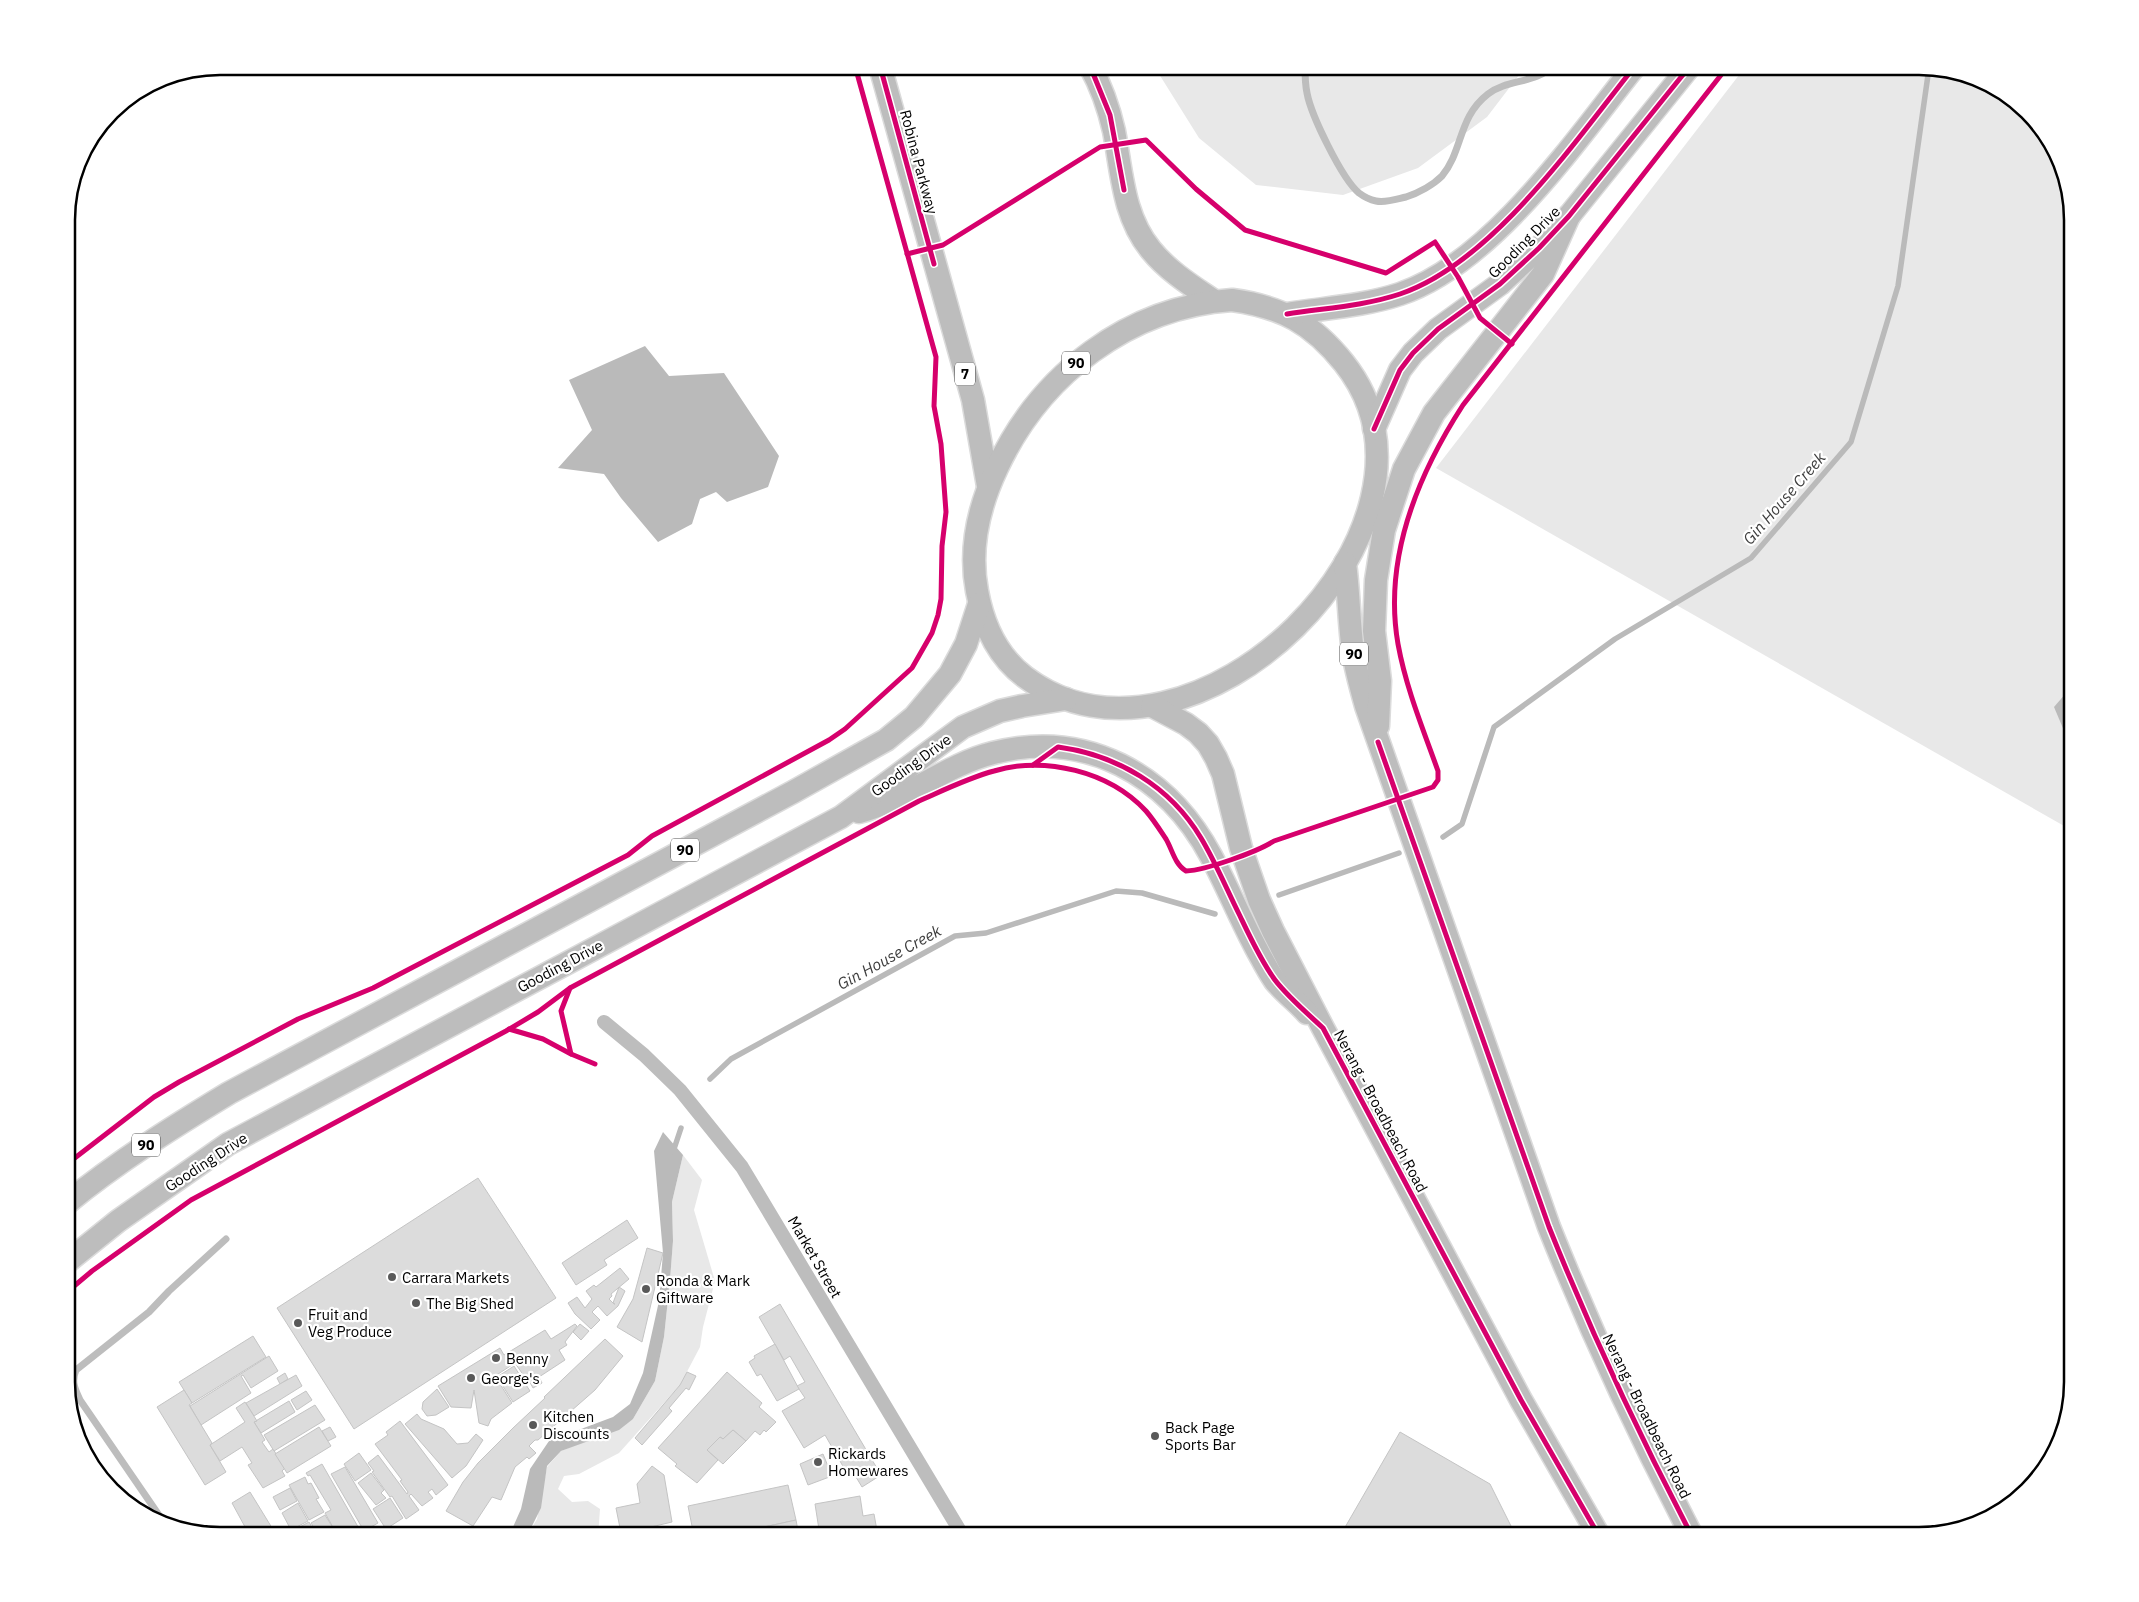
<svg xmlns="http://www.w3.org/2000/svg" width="2139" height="1602" font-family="'IBM Plex Sans',sans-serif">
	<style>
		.green { fill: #e8e8e8 }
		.water { fill: #bababa }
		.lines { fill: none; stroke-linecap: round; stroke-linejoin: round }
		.stream { stroke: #bababa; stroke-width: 5.5 }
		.building { fill: #dcdcdc; stroke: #c4c4c4 }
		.primary-casing { stroke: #dbdbdb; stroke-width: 25 }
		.lane { stroke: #bdbdbd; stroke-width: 7 }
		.street { stroke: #bdbdbd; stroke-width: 14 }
		.primary { stroke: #bdbdbd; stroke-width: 22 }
		.cycleway-casing { stroke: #fff; stroke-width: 8 }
		.cycleway { stroke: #d6006c; stroke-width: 5 }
		.poi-dot { fill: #595959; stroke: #fff; stroke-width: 2 }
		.labels { text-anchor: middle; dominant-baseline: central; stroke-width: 4.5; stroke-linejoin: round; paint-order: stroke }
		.shield { fill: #fff; stroke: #4c4c4c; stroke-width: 1 }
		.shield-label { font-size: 14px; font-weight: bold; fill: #000 }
		.street-label { font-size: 15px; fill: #000; stroke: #fff }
		.poi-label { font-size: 15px; fill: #000; stroke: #fff; text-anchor: start }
		.water-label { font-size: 16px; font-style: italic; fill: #3e3e3e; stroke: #fff }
		.rim { fill: none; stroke: #000; stroke-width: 2.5 }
	</style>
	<rect width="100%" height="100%" fill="#fff"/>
	<g class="green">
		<path d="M1154,66H1526L1487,117L1418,168L1343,195L1256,185L1199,138Z"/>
		<path d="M1746,66H1919L1969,75L2013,98L2057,152L2073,220V831L1436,468Z"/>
		<path d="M683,1155L702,1180L694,1210L715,1281L703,1327L700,1347L680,1385L619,1453L579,1474L564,1476L558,1489L572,1502L588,1501L600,1509L598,1536H527L537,1519L547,1467L561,1451L582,1442L601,1437L633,1419L655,1381L664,1337L670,1280L673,1241L672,1202Z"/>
	</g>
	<g class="water">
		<path d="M645,346L669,376L724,373L779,456L768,487L727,502L716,492L700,499L692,524L658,542L621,498L604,474L558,468L592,430L569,380Z"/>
		<path d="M2073,685V752L2054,707Z"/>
		<path d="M663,1132L683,1155L672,1202L673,1241L670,1280L664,1337L655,1381L633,1419L619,1430L561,1451L547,1466L541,1508L527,1536H509L521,1509L530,1469L549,1441L613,1417L630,1404L643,1373L659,1301L663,1253L654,1151Z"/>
	</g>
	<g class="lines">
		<g class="stream">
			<path d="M1443,837L1462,824L1494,727L1615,639L1751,558L1851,442L1898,286L1929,68"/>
			<path d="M1279,895L1399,853"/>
			<path d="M710,1079L731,1059L955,936L986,933L1116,891L1142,893L1215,914"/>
			<path d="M673,1152L681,1128"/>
		</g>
	</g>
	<g class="building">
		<path d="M478,1178L556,1298L354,1429L277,1308Z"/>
		<path d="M627,1220L638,1238L604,1260L607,1265L576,1285L562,1263Z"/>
		<path d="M647,1248L663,1253L642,1342L617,1327L633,1299Z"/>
		<path d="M620,1268L629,1279L611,1294L612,1296L609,1299L614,1304H615L613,1303L619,1287L625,1291L618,1306L607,1316L598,1306L592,1312L600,1320L591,1329L575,1314L568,1303L577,1297L585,1308L592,1299L586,1291L594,1285L596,1287Z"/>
		<path d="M780,1304L881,1475L862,1487L853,1472L848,1475L825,1435L804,1448L782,1411L805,1398L797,1386L805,1382L790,1356L784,1360L759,1317Z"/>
		<path d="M575,1324L577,1326L565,1342L567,1345L559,1350L565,1360L539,1377L542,1383L533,1388L526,1375L524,1376L515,1363L495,1376L512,1403L491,1419L488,1426L479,1423L474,1390L471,1408L451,1407L438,1386L500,1348L504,1355L545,1330L551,1339Z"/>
		<path d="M580,1324L589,1331L581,1340L573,1332Z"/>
		<path d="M253,1336L266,1357L192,1403L179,1382Z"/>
		<path d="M605,1339L623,1356L595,1390L538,1440H535L529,1446L536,1453L529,1459L527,1457L515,1467L501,1500L492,1497L473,1526L446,1511L463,1482L478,1463L513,1428L545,1398L544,1397Z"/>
		<path d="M775,1344L799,1389L777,1401L761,1374L757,1376L749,1362L755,1358L754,1356Z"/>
		<path d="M269,1356L278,1371L251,1388L243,1375L241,1376L251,1393L201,1425L190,1406Z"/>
		<path d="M514,1366L530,1391L513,1402L497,1377Z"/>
		<path d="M687,1372L696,1376L689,1390L686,1388L669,1408L672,1411L642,1445L635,1438L680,1385Z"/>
		<path d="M727,1372L762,1403L759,1407L776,1422L766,1432L764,1430L760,1435L755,1431L746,1441L733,1430L723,1439L720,1437L707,1450L718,1460L697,1483L675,1466L677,1464L658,1448Z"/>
		<path d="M285,1373L288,1379L280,1384L277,1378Z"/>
		<path d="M296,1375L302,1386L254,1416L246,1403Z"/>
		<path d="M437,1389L449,1407L436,1415L427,1416L422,1409L423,1402Z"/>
		<path d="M184,1390L192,1403L189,1405L212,1443L210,1445L226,1472L205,1485L157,1407Z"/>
		<path d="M306,1391L312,1400L297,1410L291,1400Z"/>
		<path d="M289,1401L295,1412L261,1433L254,1422Z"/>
		<path d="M245,1402L257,1421L254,1422L265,1440L262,1442L269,1452L273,1449L285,1468L282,1471L285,1476L263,1488L248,1465L252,1463L242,1447L220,1461L210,1445L245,1422L236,1408Z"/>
		<path d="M315,1405L325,1420L274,1451L264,1435Z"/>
		<path d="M417,1414L421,1419L444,1429L457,1444L468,1443L476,1434L483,1440L466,1466L452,1478L405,1424Z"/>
		<path d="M400,1421L448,1485L436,1495L432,1489L428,1492L433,1498L422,1506L411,1494L409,1496L419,1510L406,1519L392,1496L390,1497L372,1472L374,1471L368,1463L378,1455L407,1494L408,1492L400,1481L402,1480L375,1444L388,1435L386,1432Z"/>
		<path d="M319,1427L331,1446L287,1473L275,1454Z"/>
		<path d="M330,1427L336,1437L328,1441L322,1431Z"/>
		<path d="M733,1430L746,1441L723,1464L707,1450L720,1437L723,1439Z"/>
		<path d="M1400,1432L1490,1484L1516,1536H1340Z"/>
		<path d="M359,1453L371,1470L355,1481L344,1464Z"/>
		<path d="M823,1454L832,1476L808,1485L800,1464Z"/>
		<path d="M322,1464L361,1532L354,1536H338L325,1513L331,1510L310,1475L308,1476L306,1473Z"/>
		<path d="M652,1466L664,1475L672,1522L630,1532L629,1527L620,1528L616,1508L640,1503L637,1484Z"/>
		<path d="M345,1467L378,1523L364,1531L331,1474Z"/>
		<path d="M371,1473L384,1490L381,1493L386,1498L376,1505L358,1483Z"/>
		<path d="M305,1477L308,1484L311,1483L319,1498L316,1499L324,1512L309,1520L289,1485Z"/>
		<path d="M788,1485L796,1520L723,1536H694L688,1506Z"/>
		<path d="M290,1488L297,1501L280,1510L273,1497Z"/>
		<path d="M250,1492L277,1536H250L232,1503Z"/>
		<path d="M860,1496L863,1516L874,1514L878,1536H820L815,1504Z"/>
		<path d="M390,1498L403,1518L386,1529L373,1509Z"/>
		<path d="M298,1503L308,1521L291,1530L282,1513Z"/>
		<path d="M325,1515L338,1536H319L311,1523Z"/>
		<path d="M796,1520L799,1536H732V1534Z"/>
		<path d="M309,1522L317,1536H294L292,1531Z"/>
		<path d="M442,1530L451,1531V1536H442Z"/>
	</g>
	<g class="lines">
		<g class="primary-casing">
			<g id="primary">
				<path d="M880,66L973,400L988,486"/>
				<path d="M1090,66C1101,86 1109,109 1114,131C1122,173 1123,216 1151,250C1168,271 1192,286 1214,301"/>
				<path d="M1232,300C1282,307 1312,323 1344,363C1473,525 1191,801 1025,677C997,656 983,624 977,591C969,549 979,506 997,468C1040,375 1128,307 1232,300Z"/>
				<path d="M1287,314C1325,308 1364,306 1400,294C1492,263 1576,140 1635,66"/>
				<path d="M1374,429L1400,370L1413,353L1438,329L1500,284L1539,248L1569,216L1690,66"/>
				<path d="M1345,563C1349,593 1349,623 1353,652C1356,671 1361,688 1366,706L1549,1227C1591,1332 1639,1435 1692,1536"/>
				<path d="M1152,706L1186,724L1198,733L1208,744L1216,758L1223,774L1241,848L1259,900L1273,931L1323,1028L1521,1400L1599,1536"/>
				<path d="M1378,726L1380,681L1374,631L1376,580L1384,530L1404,469L1434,413L1543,274L1569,216"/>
				<path d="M859,812C906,800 945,765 993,753C1086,729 1167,774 1211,856C1227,886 1240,918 1256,948C1262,959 1268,971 1275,981C1284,992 1297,1002 1307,1013"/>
				<path d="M67,1203C117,1162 173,1127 229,1093L793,792L886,740L914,717L950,674L966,644L979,604"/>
				<path d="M67,1262L118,1221L228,1144L841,817L963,727L1000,711L1022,706L1066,699"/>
			</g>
		</g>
		<g class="lane">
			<path d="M1305,66C1305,75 1305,84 1307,93C1311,115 1342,179 1359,193C1363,196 1371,200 1376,201C1386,203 1397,199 1406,197C1418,193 1433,185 1442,176C1463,151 1458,117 1488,94C1507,79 1535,84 1553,66"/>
			<path d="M165,1524L80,1400C75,1389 71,1382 76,1370L149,1312L169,1291L226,1239"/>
		</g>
		<path class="street" d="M604,1022L644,1055L680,1090L742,1167L963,1536"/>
		<use href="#primary" class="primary"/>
		<g class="cycleway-casing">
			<g id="cycleway">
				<path d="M880,66L934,264"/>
				<path d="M1090,66L1110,115L1124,190"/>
				<path d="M907,254L943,245L1100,147L1146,140L1196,189L1245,230L1386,273L1435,242L1458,277L1480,318L1512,344"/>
				<path d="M1287,314C1325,308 1364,306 1400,294C1492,263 1576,140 1635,66"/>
				<path d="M1374,429L1400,370L1413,353L1438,329L1500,284L1539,248L1569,216L1690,66"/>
				<path d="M1378,742L1549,1227C1591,1332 1639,1435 1692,1536"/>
				<path d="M1033,765L1058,747C1117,755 1170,786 1201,838C1216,863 1227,890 1240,916C1250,937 1261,961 1275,980C1288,997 1307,1013 1323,1028L1521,1400L1599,1536"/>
				<path d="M570,988L561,1011L571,1054L595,1064"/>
				<path d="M509,1029L543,1039L571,1054"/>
				<path d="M67,1164L154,1097L179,1082L298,1019L373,988L628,855L652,836L829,740L845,729L912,668L932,633L938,615L941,599L942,546L946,512L941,444L934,406L936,357L855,66"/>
				<path d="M67,1292L92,1271L191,1200L506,1031L538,1012L570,988L919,801C944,790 968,778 994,771C1045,756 1109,771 1146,811C1153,819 1160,830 1166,839C1172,849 1175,865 1186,871C1206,870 1257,852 1274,841L1433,787L1438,780V771C1423,729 1406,688 1398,644C1383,558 1417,476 1463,405L1728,66"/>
			</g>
		</g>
		<use href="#cycleway" class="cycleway"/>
	</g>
	<g class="poi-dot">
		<circle cx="392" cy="1277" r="5"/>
		<circle cx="646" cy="1289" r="5"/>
		<circle cx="416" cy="1303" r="5"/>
		<circle cx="298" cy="1323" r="5"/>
		<circle cx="496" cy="1358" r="5"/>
		<circle cx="471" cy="1378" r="5"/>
		<circle cx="533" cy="1425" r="5"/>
		<circle cx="1155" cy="1436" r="5"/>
		<circle cx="818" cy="1462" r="5"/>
	</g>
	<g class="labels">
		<g class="shield">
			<rect x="1062" y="351.5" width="28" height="23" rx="4"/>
			<rect x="955" y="362.5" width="20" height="23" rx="4"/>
			<rect x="1340" y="642.5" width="28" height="23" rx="4"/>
			<rect x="671" y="838.5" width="28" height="23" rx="4"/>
			<rect x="132" y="1133.5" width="28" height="23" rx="4"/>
		</g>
		<g class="shield-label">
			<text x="1076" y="363">90</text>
			<text x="965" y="374">7</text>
			<text x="1354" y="654">90</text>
			<text x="685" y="850">90</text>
			<text x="146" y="1145">90</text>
		</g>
		<g class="street-label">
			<text transform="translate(919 162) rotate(75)">Robina Parkway</text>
			<text transform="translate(1524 242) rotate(-45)">Gooding Drive</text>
			<text transform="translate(911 765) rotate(-36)">Gooding Drive</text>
			<text transform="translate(560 966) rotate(-28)">Gooding Drive</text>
			<text transform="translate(1381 1111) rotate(62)">Nerang - Broadbeach Road</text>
			<text transform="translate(206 1162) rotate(-33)">Gooding Drive</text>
			<text transform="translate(815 1257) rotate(60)">Market Street</text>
			<text transform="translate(1647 1416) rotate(64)">Nerang - Broadbeach Road</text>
		</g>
		<g class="poi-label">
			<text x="402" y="1277">Carrara Markets</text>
			<text x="656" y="1280">Ronda &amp; Mark<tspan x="656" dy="17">Giftware</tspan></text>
			<text x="426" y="1303">The Big Shed</text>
			<text x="308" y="1314">Fruit and<tspan x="308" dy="17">Veg Produce</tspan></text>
			<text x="506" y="1358">Benny</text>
			<text x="481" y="1378">George's</text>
			<text x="543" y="1416">Kitchen<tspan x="543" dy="17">Discounts</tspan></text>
			<text x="1165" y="1427">Back Page<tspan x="1165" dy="17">Sports Bar</tspan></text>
			<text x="828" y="1453">Rickards<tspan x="828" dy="17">Homewares</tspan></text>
		</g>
		<g class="water-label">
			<text transform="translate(1784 498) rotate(-49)">Gin House Creek</text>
			<text transform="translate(889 957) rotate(-29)">Gin House Creek</text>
		</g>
	</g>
	<path d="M0 0H2139V1602H0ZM220 75H1919A145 145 0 0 1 2064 220V1382A145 145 0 0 1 1919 1527H220A145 145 0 0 1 75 1382V220A145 145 0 0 1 220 75Z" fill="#fff" fill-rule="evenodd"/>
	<path class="rim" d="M220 75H1919A145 145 0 0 1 2064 220V1382A145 145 0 0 1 1919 1527H220A145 145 0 0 1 75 1382V220A145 145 0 0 1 220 75Z"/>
</svg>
